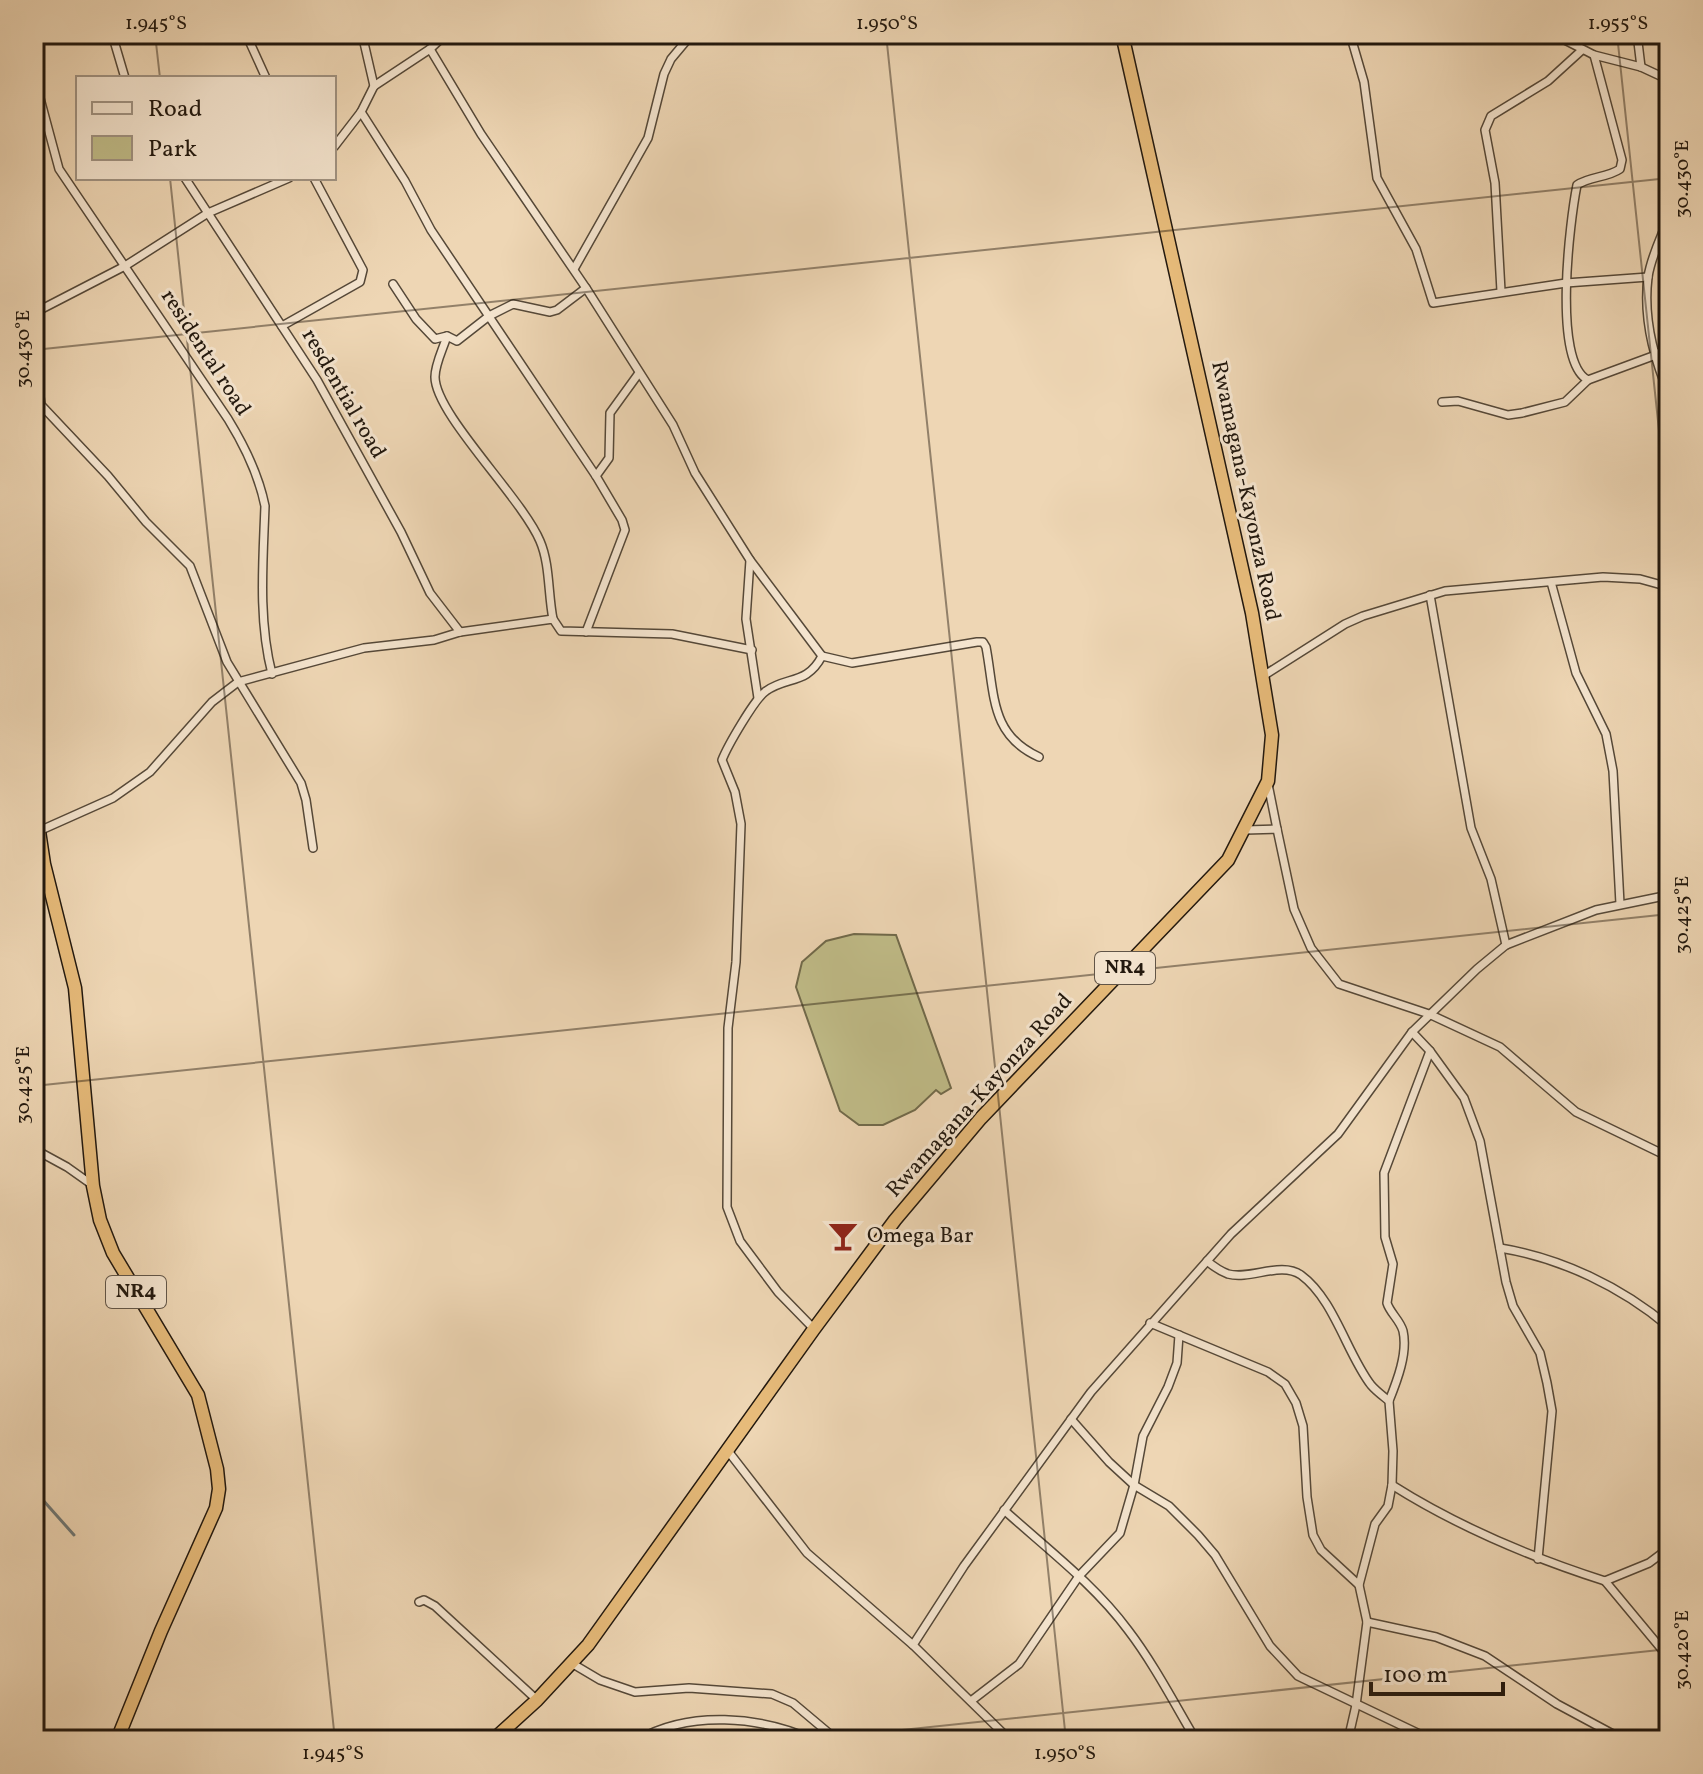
<svg xmlns="http://www.w3.org/2000/svg" width="1703" height="1774" font-family="Vollkorn,serif">
	<style>
		.green { fill: #c0bc88; stroke: #716a4b; stroke-width: 2 }
		.lines { fill: none; stroke-linecap: round; stroke-linejoin: round }
		.stream { stroke: #6e7775; stroke-width: 3 }
		.minor-casing { stroke: #554838; stroke-width: 10 }
		.trunk-casing { stroke: #22180e; stroke-width: 15 }
		.minor { stroke: #f4e4ce; stroke-width: 7 }
		.trunk { stroke: #e7bb7a; stroke-width: 12 }
		.ticks { fill: none; stroke: #22180e; stroke-width: 2; stroke-opacity: 0.45 }
		.labels { text-anchor: middle; dominant-baseline: central; stroke-width: 6; stroke-linejoin: round; paint-order: stroke }
		.shield { fill: #f4e4ce; stroke: #615548; stroke-width: 2 }
		.shield-label { font-size: 20px; font-weight: bold; fill: #22180e }
		.street-label { font-size: 22px; fill: #22180e; stroke: #f4e4ce }
		.poi-label { font-size: 22px; fill: #22180e; stroke: #f4e4ce; text-anchor: start }
		.neatline { fill: none; stroke: #22180e; stroke-width: 3 }
		.ticks-label { font-size: 20px; text-anchor: middle; fill: #22180e }
	</style>
	<rect width="100%" height="100%" fill="#eed6b4"/>
	<filter id="stains"><feTurbulence type="fractalNoise" baseFrequency=".0025" numOctaves="4"/><feColorMatrix values="0 0 0 0 .2 0 0 0 0 .09 0 0 0 0 .02 0 0 0 .5 -.17"/></filter>
	<radialGradient id="worn" r=".72"><stop offset=".6" stop-color="#630" stop-opacity="0"/><stop offset="1" stop-color="#630" stop-opacity=".3"/></radialGradient>
	<path class="green" d="M854,934L896,935L951,1088L941,1094L936,1090L915,1110L883,1125H859L840,1111L796,987L802,962L826,941Z"/>
	<g class="lines">
		<path class="stream" d="M34,1490L74,1535"/>
		<g class="minor-casing">
			<g id="minor">
				<path d="M112,34L125,78"/>
				<path d="M246,34L266,78"/>
				<path d="M362,34L374,86"/>
				<path d="M1350,34L1364,82L1377,178L1416,249L1433,303L1566,283L1648,277"/>
				<path d="M1553,34L1594,55L1641,67L1669,80"/>
				<path d="M1637,34L1641,67"/>
				<path d="M430,49L481,134L586,288L673,425L695,473L750,560L746,619L758,698"/>
				<path d="M1594,55L1622,160L1620,169C1607,178 1590,176 1577,185C1570,220 1552,362 1588,380L1653,356L1669,347"/>
				<path d="M34,76L59,169L228,419C244,445 259,476 265,506C263,562 258,619 272,674"/>
				<path d="M361,112L405,181L431,230L596,476L622,520L625,530L586,632"/>
				<path d="M334,147L361,112L374,86L430,49L446,34"/>
				<path d="M185,178L317,380L401,532L430,593L460,632"/>
				<path d="M1669,216C1662,236 1651,256 1648,277C1643,318 1653,357 1669,394"/>
				<path d="M574,269L648,138L664,74L671,59L692,34"/>
				<path d="M393,284L416,319L435,339L447,336L457,341L489,316L513,304L550,312L557,310L586,288"/>
				<path d="M1501,291L1495,183L1485,130L1491,116L1548,81L1582,50"/>
				<path d="M34,313L125,266L208,213L289,178"/>
				<path d="M282,326L360,282L363,270L314,178"/>
				<path d="M447,336C443,349 435,364 435,377C435,414 522,498 540,541C550,564 548,594 553,619"/>
				<path d="M34,349L41,405L108,476L146,522L190,566L227,662L301,783L306,800L313,848"/>
				<path d="M1442,402L1458,401L1508,415L1522,413L1565,402L1588,380"/>
				<path d="M596,476L609,458L610,413L639,373"/>
				<path d="M750,560L822,656"/>
				<path d="M1551,582L1576,673L1606,734L1613,771L1620,904"/>
				<path d="M1430,595L1471,828L1491,879L1506,945"/>
				<path d="M1263,676L1345,624L1363,616L1445,591L1603,577L1640,579L1669,587"/>
				<path d="M1268,784L1277,829"/>
				<path d="M1245,830L1277,829L1294,909L1311,948L1339,984L1429,1014L1500,1047L1576,1112L1669,1157"/>
				<path d="M39,831L113,798L150,772L212,702L238,682L364,648L434,640L460,632L553,619L561,631L672,634L752,650"/>
				<path d="M1412,1032L1430,1051L1464,1098L1480,1141L1506,1282L1513,1306L1540,1353L1547,1383L1552,1411L1538,1559"/>
				<path d="M34,1149L67,1167L91,1184"/>
				<path d="M1500,1248C1561,1258 1622,1287 1669,1327"/>
				<path d="M1207,1261C1213,1266 1220,1271 1228,1274C1251,1280 1281,1261 1301,1275C1334,1299 1347,1354 1371,1385C1376,1391 1383,1396 1389,1401L1393,1451L1392,1485L1388,1506L1375,1524L1359,1585"/>
				<path d="M1150,1323L1268,1372L1285,1384L1296,1403L1303,1426L1307,1497L1313,1535L1321,1550L1359,1585L1367,1622L1356,1705L1348,1740"/>
				<path d="M814,1329L778,1292L740,1241L727,1207L728,1028L736,962L741,824L735,792L722,760C727,747 755,698 766,691C787,676 807,685 822,656L852,663L977,642H983L986,647C995,695 990,735 1039,757"/>
				<path d="M1389,1401C1397,1381 1408,1353 1403,1331C1400,1320 1390,1313 1387,1303L1393,1264L1385,1237L1384,1173L1430,1051"/>
				<path d="M1071,1419L1109,1462L1134,1485L1169,1506L1198,1535L1215,1555L1270,1646L1298,1676L1432,1740"/>
				<path d="M728,1451L807,1553L913,1645L1010,1740"/>
				<path d="M1392,1485C1460,1528 1530,1557 1605,1581L1649,1563L1669,1548"/>
				<path d="M1004,1510C1046,1548 1094,1584 1128,1630C1154,1664 1174,1703 1196,1740"/>
				<path d="M1605,1581L1669,1658"/>
				<path d="M419,1602L424,1600L435,1606L537,1700"/>
				<path d="M1367,1622L1436,1637L1485,1656L1557,1704L1624,1740"/>
				<path d="M913,1645L964,1566L1091,1392L1231,1234L1338,1134L1412,1032L1477,969L1506,945L1596,910L1669,895"/>
				<path d="M573,1664L600,1680L635,1692L689,1688L772,1694L793,1703L837,1740"/>
				<path d="M971,1701L1019,1664L1079,1576L1120,1533L1134,1485L1143,1436L1168,1387L1177,1363L1179,1335"/>
				<path d="M638,1740C689,1710 760,1716 813,1740"/>
			</g>
		</g>
		<g class="trunk-casing">
			<g id="trunk">
				<path d="M34,819L39,831L44,864L75,988L93,1186L100,1220L113,1253L198,1395L217,1469L219,1489L216,1508L161,1631L117,1740"/>
				<path d="M493,1740L537,1700L588,1645L814,1329L895,1220L981,1118L1228,860L1268,781L1272,735L1252,613L1122,34"/>
			</g>
		</g>
		<use href="#minor" class="minor"/>
		<use href="#trunk" class="trunk"/>
	</g>
	<path class="ticks" d="M155,34L160,78M886,34L1066,1740M1617,34L1669,525M170,178L335,1740M34,350L1669,178M34,1086L1669,914M807,1740L1669,1649"/>
	<defs>
		<g id="bar-bare" transform="scale(2.4)"><path d="M-6-5H6L.8 .8V4.5H3.5V6h-7V4.5H-.8V.8Z" fill="#8f2418" stroke="#f4e4ce" stroke-width="2.5" paint-order="stroke"/></g>
	</defs>
	<g fill-rule="evenodd">
		<use href="#bar-bare" x="843" y="1236"/>
	</g>
	<g class="labels">
		<g class="shield">
			<rect x="1095" y="952" width="60" height="32" rx="6"/>
			<rect x="106" y="1276" width="60" height="32" rx="6"/>
		</g>
		<g class="shield-label">
			<text x="1125" y="968">NR4</text>
			<text x="136" y="1292">NR4</text>
		</g>
		<g class="street-label">
			<text transform="translate(205 353) rotate(57)">residental road</text>
			<text transform="translate(343 394) rotate(60)">resdential road</text>
			<text transform="translate(1245 491) rotate(78)">Rwamagana-Kayonza Road</text>
			<text transform="translate(980 1096) rotate(-48)">Rwamagana-Kayonza Road</text>
		</g>
		<g class="poi-label">
			<text x="867" y="1236">Omega Bar</text>
		</g>
	</g>
	<rect width="1703" height="1774" fill="none" stroke="#eed6b4" stroke-width="88"/>
	<rect x="76" y="76" width="260" height="104" fill="#f4e4ce" stroke="#a09281" stroke-width="2"/>
	<rect x="92" y="102" width="40" height="12" fill="#f4e4ce" stroke="#a09281" stroke-width="2"/>
	<text x="148" y="116" font-size="24" fill="#22180e">Road</text>
	<rect x="92" y="136" width="40" height="24" fill="#c0bc88" stroke="#a09281" stroke-width="2"/>
	<text x="148" y="156" font-size="24" fill="#22180e">Park</text>
	<path d="M1371 1682v12h132v-12" fill="none" stroke="#22180e" stroke-width="4"/>
	<text x="1383" y="1682" font-size="24" fill="#22180e" stroke="#f4e4ce" stroke-width="6" paint-order="stroke">100 m</text>
	<rect x="44" y="44" width="1615" height="1686" class="neatline"/>
	<g class="ticks-label">
		<text x="156" y="29">1.945°S</text>
		<text x="887" y="29">1.950°S</text>
		<text x="1618" y="29">1.955°S</text>
		<text transform="translate(1681 179) rotate(-90)" y="7">30.430°E</text>
		<text transform="translate(22 349) rotate(-90)" y="7">30.430°E</text>
		<text transform="translate(1681 915) rotate(-90)" y="7">30.425°E</text>
		<text transform="translate(22 1085) rotate(-90)" y="7">30.425°E</text>
		<text transform="translate(1681 1650) rotate(-90)" y="7">30.420°E</text>
		<text x="333" y="1759">1.945°S</text>
		<text x="1065" y="1759">1.950°S</text>
	</g>
	<rect width="100%" height="100%" filter="url(#stains)"/>
	<rect width="100%" height="100%" fill="url(#worn)"/>
</svg>
